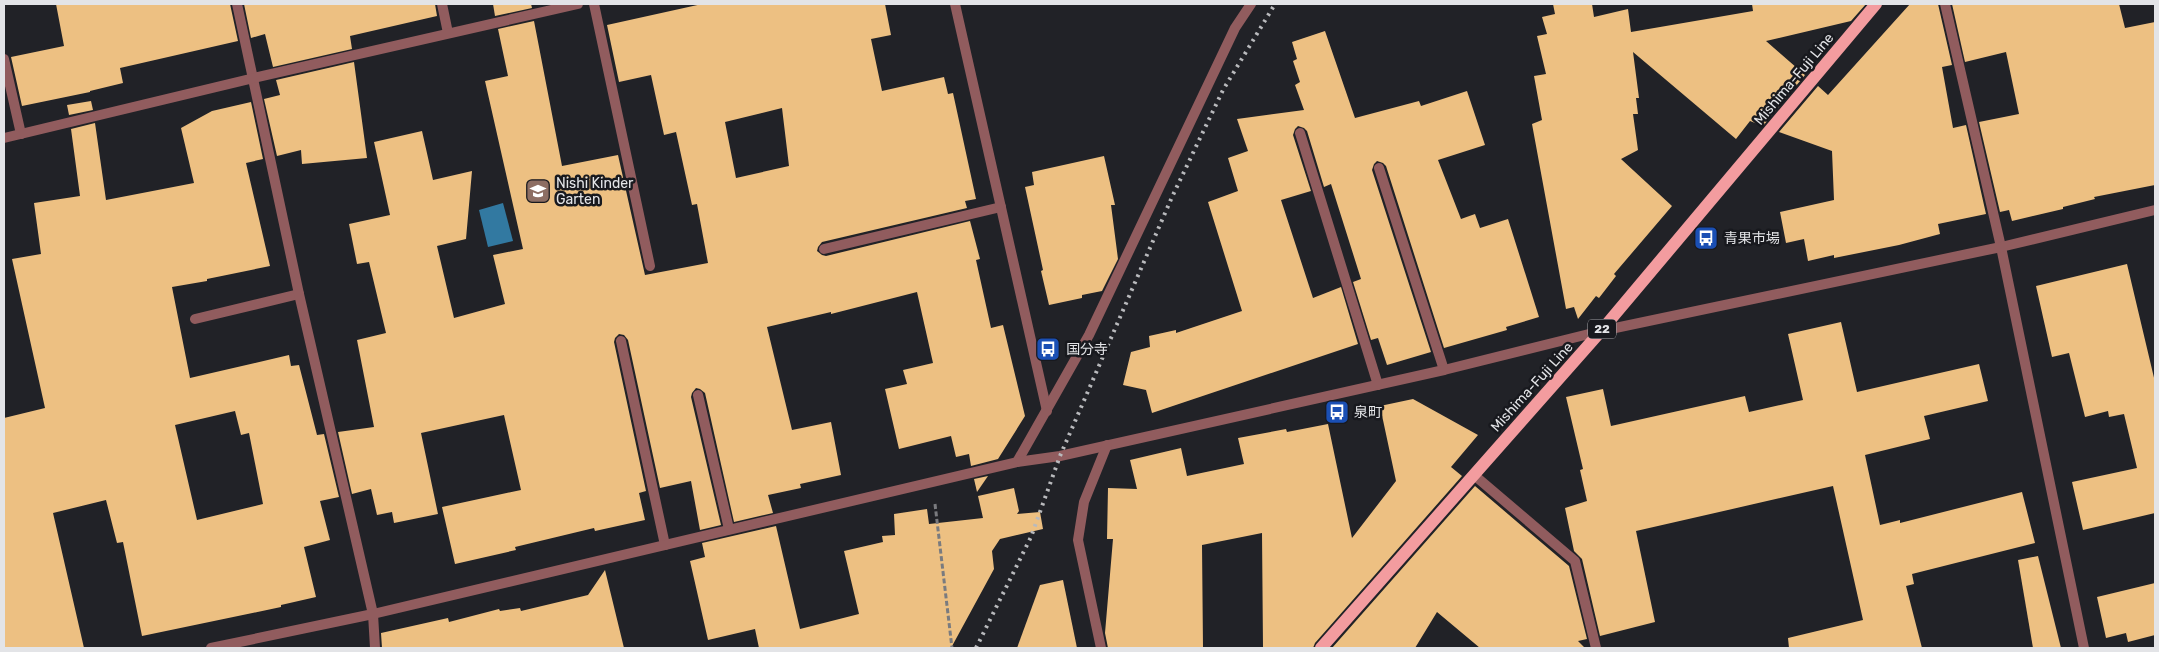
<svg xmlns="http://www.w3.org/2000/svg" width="2159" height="652" font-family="Rubik,'Noto Sans JP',sans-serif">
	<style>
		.water { fill: #3279a1 }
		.building { fill: #edc082; fill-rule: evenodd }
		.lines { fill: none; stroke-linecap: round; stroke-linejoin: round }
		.path { stroke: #7a7b7f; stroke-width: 3; stroke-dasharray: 5 2.5; stroke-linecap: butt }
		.service { stroke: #915c5e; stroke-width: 10 }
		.minor { stroke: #915c5e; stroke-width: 10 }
		.primary { stroke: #f39c9f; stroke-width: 12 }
		.rail { stroke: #b9babd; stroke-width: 4; stroke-dasharray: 2.5 5; stroke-linecap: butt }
		.labels { text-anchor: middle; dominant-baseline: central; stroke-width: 5; stroke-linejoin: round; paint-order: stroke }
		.shield { fill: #18191e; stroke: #a6a7ab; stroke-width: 1 }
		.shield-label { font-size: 12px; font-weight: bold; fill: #e3e4e7 }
		.street-label { font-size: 14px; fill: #e3e4e7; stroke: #18191e }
		.poi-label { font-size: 14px; fill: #e3e4e7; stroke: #18191e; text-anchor: start }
	</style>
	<rect width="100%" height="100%" fill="#212227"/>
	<path class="water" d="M503,203L513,241L488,247L479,210Z"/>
	<g class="building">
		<path d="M56,4H230L238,41L120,68L123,83L90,91V92L22,106L11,57L64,46Z"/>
		<path d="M244,4H435L437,16L350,36L352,49L273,67L265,34L251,38Z"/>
		<path d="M493,4H531L532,8L495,16Z"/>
		<path d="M702,4H885L891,35L871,39L882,91L944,77L948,94L953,93L976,199L965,201L967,208L822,242L818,247L817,251L822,255L826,256L970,221L980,259L976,260L991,328L1003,325L1025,416L998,459L971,466L969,454L956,457L951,436L899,449L885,389L907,384L903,370L933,363L917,292L831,314V312L767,327L792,430L831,422L841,475L800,484L801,488L768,495L773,513L734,522L705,393L700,389L696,388L692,393L691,397L721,525L700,530L691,481L660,488L628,340L624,335L619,334L615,338L614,342L646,491L639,493L645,520L595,531L594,528L515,547L516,550L455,564L442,507L521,490L504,415L421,433L438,514L394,523L392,512L377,515L371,489L352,494L338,432L374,427L357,340L386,333L369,262L357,264L349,224L390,215L374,142L422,131L433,180L472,171L466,239L437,246L454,318L505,304L493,255L523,249L485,81L508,76L498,29L534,21L562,166L618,155L645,275L708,263L697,204L692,205L676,132L664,135L651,75L619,82L607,25ZM782,108L789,166L736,178L725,122Z"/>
		<path d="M1553,4H1592L1594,17L1628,9L1631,32L1753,11L1752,4H1866L1851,21L1766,41L1805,75L1763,126L1750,121L1736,139L1633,52L1639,98H1636L1638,114H1633L1638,150L1621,159L1672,206L1614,274L1616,276L1599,298L1596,296L1578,319L1574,307L1566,309L1532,124L1542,120L1534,76L1546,74L1537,36L1547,34L1542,17L1555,14Z"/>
		<path d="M1910,4H1938L1952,65L1942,67L1953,128L1966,125L1986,214L1938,224L1940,234L1899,245L1834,258V255L1808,261L1804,239L1786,243L1780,212L1834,200L1832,151L1779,132L1818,86L1828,95Z"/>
		<path d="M1952,4H2119L2125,28L2155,22V185L2094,197L2095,199L2063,207V209L2012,221L2009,210L2000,212L1979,122L2019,114L2006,52L1965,62Z"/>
		<path d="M1325,31L1355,118L1419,101L1421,106L1467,91L1485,145L1438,160L1461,219L1475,214L1480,228L1508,219L1539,317L1506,327L1507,330L1444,348L1386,166L1383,163L1377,161L1374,164L1372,170L1431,352L1387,365L1378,338L1371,340L1353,282L1361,279L1331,184L1324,187L1307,131L1304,128L1298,126L1295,129L1293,135L1311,191L1281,200L1313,298L1341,287L1358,344L1152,413L1146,390L1123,385L1131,352L1150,347L1149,336L1176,330V333L1242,311L1208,202L1238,191L1228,158L1248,151L1237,119L1304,110L1295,85L1300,82L1293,61L1297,59L1292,42Z"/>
		<path d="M354,62L367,158L302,164L301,150L277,156L264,99L280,95L276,80Z"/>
		<path d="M91,101L93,110L69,115L67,105Z"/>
		<path d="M251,102L263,159L246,163L270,266L207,279V281L172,287L190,378L289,355L291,366L299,365L317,435L324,434L339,497L320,501L330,540L304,547L316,597L281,605V607L142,636L123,542L117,543L106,500L53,513L84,648H4V418L45,408L12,259L41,254L34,203L80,196L71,129L95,123L106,200L194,183L181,128L212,111ZM235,411L241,435L249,433L263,504L197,520L175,425Z"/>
		<path d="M1104,156L1115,205H1111L1118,259L1102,291L1082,295V298L1049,305L1041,271L1043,270L1025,187L1034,185L1032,172Z"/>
		<path d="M2127,264L2155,382V513L2083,530L2072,482L2137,468L2124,414L2109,417L2108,411L2085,417L2069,353L2052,357L2036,286Z"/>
		<path d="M1841,322L1857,392L1979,364L1988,401L1924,416L1930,439L1865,455L1880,525L1900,520V523L2022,492L2035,543L1912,574L1914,584L1906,586L1922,648H1789L1788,638L1863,620L1833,486L1636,531L1655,622L1600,636L1582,559L1574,551L1565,508L1587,501L1580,470L1583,469L1566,397L1603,389L1611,426L1745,396L1749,412L1803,400L1788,334Z"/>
		<path d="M1413,399L1478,435L1451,467L1462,476L1315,643L1313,648H1263L1262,533L1202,545L1203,648H1108L1105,633L1113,539H1107L1108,488L1137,489L1130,460L1181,448L1187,476L1244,464L1238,438L1286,429L1287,432L1328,424L1352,538L1396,481L1380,406Z"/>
		<path d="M988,476L977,492L974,479Z"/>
		<path d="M1475,486L1569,566L1587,639L1578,641L1585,648H1480L1437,612L1415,648H1332Z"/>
		<path d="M1014,488L1019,511L1017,514L1040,512L1043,529L1000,539L992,551L994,569L951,648H759L755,629L708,640L690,561L705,557L702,543L776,526L800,629L859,614L844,551L883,542L882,536L895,535L894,514L927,509L929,524L983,518L978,496Z"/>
		<path d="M2038,556L2061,648H2033L2018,560Z"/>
		<path d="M605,570L624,648H382L381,633L448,618L449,622L499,609L500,611L520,608L521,611L588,595Z"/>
		<path d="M1063,580L1077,648H1017L1040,585Z"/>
		<path d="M2155,583V635L2128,642L2126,633L2106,638L2097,597Z"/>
	</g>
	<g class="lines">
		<path class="path" d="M935,504L952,648"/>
		<g class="service">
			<path d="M594,4L650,266"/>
			<path d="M4,59L21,134"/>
			<path d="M1300,133L1378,385"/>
			<path d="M1379,168L1444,370"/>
			<path d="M824,249L1001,207"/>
			<path d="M195,319L299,294"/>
			<path d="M698,395L729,529"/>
			<path d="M1474,475L1575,561L1596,648"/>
		</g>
		<g class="minor">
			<path d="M237,4L299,294L373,614L375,648"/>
			<path d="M442,4L448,33"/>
			<path d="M955,4L1047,411"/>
			<path d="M1945,4L2001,247L2084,648"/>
			<path d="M4,138L254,78L578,4"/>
			<path d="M621,341L665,545"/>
			<path d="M1017,462L1089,335L1235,28L1251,4"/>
			<path d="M211,648L373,614L1017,462L1060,456L1444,370L1601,331L2001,247L2155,210"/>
			<path d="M1101,648L1078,540L1084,502L1107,445"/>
		</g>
		<path class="primary" d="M1321,648L1601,331L1876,4"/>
		<path class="rail" d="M976,648L1031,537L1060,456L1172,197L1223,90L1275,4"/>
	</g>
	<defs>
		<g id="school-square" transform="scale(1.25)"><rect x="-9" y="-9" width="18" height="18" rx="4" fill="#8d6e63" stroke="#18191e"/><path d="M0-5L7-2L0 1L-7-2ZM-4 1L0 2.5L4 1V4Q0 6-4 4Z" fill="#fff"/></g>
		<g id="bus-square" transform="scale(1.25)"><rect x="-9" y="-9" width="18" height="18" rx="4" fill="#1a4fb4" stroke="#18191e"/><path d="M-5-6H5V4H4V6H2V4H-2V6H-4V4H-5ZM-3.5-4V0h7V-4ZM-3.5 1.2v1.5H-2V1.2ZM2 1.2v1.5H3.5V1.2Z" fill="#fff"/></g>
	</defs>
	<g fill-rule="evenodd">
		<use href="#school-square" x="538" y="191"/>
		<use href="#bus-square" x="1706" y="238"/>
		<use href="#bus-square" x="1048" y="349"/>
		<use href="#bus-square" x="1337" y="412"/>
	</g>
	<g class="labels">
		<rect class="shield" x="1588" y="319.5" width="28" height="19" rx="4"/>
		<g class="shield-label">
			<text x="1602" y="329">22</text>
		</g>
		<g class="street-label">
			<text transform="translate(1794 79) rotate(-50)">Mishima-Fuji Line</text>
			<text transform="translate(1532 387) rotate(-48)">Mishima-Fuji Line</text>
		</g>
		<g class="poi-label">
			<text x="556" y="183">Nishi Kinder<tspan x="556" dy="16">Garten</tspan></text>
			<text x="1724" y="238">青果市場</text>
			<text x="1066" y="349">国分寺</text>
			<text x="1354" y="412">泉町</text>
		</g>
	</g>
	<rect width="2159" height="652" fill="none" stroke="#e3e4e7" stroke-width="10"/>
</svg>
